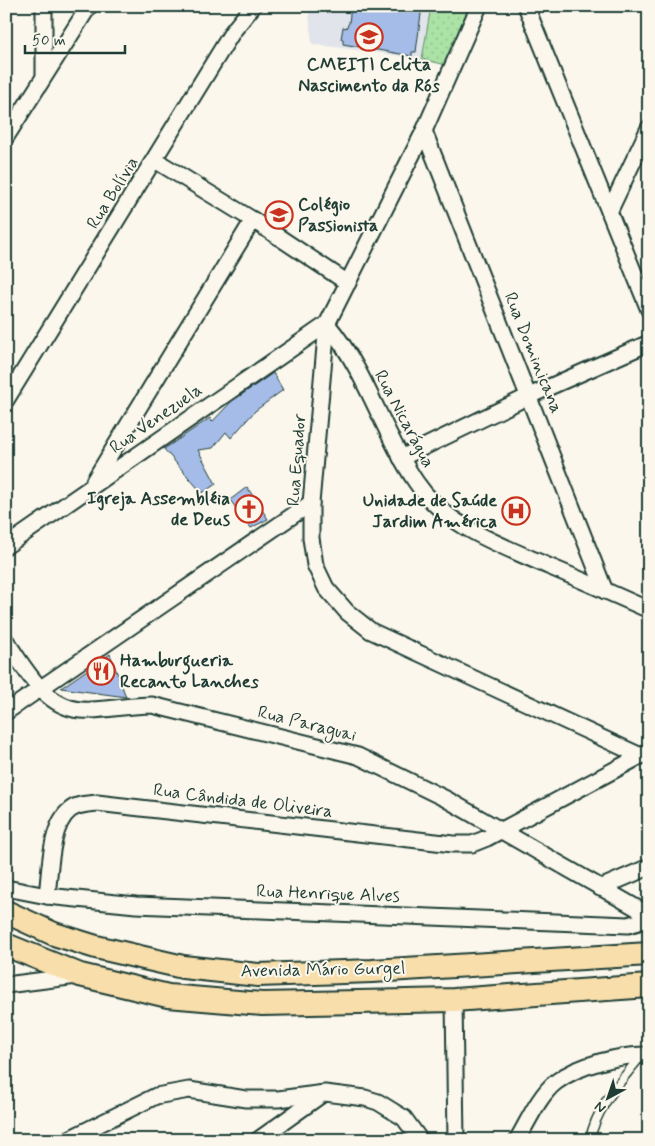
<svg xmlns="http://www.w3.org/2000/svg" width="655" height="1146" font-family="Mynerve,sans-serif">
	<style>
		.built { fill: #e1e5eb }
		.grass { fill: url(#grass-dots); stroke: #65906c }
		.building { fill: #a5bce9; stroke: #1f3d34 }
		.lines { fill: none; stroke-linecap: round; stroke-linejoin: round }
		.service-casing { stroke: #1f3d34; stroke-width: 11 }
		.minor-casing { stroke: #1f3d34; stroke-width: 19 }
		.primary-casing { stroke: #1f3d34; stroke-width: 26 }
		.service { stroke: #fbf7ec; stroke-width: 8 }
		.minor { stroke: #fbf7ec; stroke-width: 15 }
		.primary { stroke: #f8deab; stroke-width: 22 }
		.labels { text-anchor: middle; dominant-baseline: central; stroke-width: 4; stroke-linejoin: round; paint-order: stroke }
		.poi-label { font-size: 18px; font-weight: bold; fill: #1f3d34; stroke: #fbf7ec; text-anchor: start }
		.street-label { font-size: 18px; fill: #1f3d34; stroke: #fbf7ec }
	</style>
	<defs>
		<pattern id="grass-dots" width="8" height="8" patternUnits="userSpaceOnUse" patternTransform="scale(1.25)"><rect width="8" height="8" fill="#abe2a5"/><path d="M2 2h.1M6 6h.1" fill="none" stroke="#93c38f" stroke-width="1.8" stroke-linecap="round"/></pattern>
	</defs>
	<rect width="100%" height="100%" fill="#fbf7ec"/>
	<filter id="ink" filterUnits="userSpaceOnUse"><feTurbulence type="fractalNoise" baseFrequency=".02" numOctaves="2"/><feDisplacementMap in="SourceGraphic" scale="10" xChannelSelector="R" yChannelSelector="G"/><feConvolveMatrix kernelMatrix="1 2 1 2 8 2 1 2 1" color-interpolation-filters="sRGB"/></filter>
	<g filter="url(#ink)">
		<path class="built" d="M308,6H432L422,59L312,44Z"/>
		<path class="grass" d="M431,6H475L446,65L422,59Z"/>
		<g class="building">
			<path d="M351,6H422L416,52H412V56L343,44V39H341L343,27L346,28L349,23Z"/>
			<path d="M273,373L283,390L255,411L231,438L226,432L213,448L198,450L216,484L202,493L164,449L210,418L212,422L231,402Z"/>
			<path d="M247,487L268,519L251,528L230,500Z"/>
			<path d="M110,654L126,697L61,688Z"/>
		</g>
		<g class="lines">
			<g class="service-casing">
				<path id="service" d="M590,1140C596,1107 621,1081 641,1056"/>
			</g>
			<g class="minor-casing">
				<g id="minor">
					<path d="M479,6L424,131L327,324L311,503V538L315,565L326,588L347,612L371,631L641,756"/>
					<path d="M526,6L649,310"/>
					<path d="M44,74V6"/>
					<path d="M424,131L605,591"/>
					<path d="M6,137L89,6"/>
					<path d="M155,160L253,220L348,283"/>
					<path d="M610,210L649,128"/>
					<path d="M327,324C366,370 382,432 416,482C446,527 501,545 548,566C582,580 615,595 649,610"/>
					<path d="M6,400L233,31L253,6"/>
					<path d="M401,458L529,396L649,343"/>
					<path d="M94,481L253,220"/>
					<path d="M6,546L327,324"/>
					<path d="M6,641C27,671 48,714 91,710C112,709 131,705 152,705L358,756L446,799L649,915"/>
					<path d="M6,712L311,503"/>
					<path d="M6,888L47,896L136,905L628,925L649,919"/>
					<path d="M600,888L649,867"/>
					<path d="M47,896C50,872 50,825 70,810C77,804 88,804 97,803L453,844H472L487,838L648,752"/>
					<path d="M6,985L77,976"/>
					<path d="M454,1000L456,1140"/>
					<path d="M67,1140L156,1096L189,1090L246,1099H278L325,1093L365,1098L378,1102L404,1118L420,1140"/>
					<path d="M258,1140L321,1095"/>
					<path d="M517,1140C528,1122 539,1095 556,1082C578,1065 622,1054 649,1055"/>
				</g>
			</g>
			<g class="primary-casing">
				<g id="primary">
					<path d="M6,912L54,934L96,947L183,967L258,975L372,971L649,954"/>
					<path d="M6,945L80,975L168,996L262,1004L454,1000L649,986"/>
				</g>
			</g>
			<use href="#service" class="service"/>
			<use href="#minor" class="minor"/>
			<use href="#primary" class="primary"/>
		</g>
	</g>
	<defs>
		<g id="school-ring" transform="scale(1.4375)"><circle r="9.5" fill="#fbf7ec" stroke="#c8321e" stroke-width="1.5"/><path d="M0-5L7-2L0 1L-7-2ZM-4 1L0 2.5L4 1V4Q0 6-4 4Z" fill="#c8321e"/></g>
		<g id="church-ring" transform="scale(1.4375)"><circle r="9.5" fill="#fbf7ec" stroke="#c8321e" stroke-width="1.5"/><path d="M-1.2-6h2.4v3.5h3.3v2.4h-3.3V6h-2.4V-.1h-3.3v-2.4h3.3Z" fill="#c8321e"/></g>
		<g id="hospital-ring" transform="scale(1.4375)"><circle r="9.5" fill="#fbf7ec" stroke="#c8321e" stroke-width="1.5"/><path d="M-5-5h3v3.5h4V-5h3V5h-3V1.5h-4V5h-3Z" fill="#c8321e"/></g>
		<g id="restaurant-ring" transform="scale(1.4375)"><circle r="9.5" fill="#fbf7ec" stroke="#c8321e" stroke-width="1.5"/><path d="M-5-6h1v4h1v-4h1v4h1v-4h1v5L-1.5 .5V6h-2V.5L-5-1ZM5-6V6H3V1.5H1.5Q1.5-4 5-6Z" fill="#c8321e"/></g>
	</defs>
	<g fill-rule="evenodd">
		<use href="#school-ring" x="369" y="37"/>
		<use href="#school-ring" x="279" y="215"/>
		<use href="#church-ring" x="249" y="509"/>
		<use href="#hospital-ring" x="516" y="511"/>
		<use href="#restaurant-ring" x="101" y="671"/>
	</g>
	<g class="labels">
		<g class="poi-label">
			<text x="369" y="65" text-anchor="middle">CMEITI Celita<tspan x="369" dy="21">Nascimento da Rós</tspan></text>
			<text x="298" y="205">Colégio<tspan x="298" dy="21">Passionista</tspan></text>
			<text x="230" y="499" text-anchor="end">Igreja Assembléia<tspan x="230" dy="21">de Deus</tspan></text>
			<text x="497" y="501" text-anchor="end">Unidade de Saúde<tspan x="497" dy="21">Jardim América</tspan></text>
			<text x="120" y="661">Hamburgueria<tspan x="120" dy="21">Recanto Lanches</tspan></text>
		</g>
		<g class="street-label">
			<text transform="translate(113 193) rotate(-58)">Rua Bolívia</text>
			<text transform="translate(533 353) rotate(68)">Rua Dominicana</text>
			<text transform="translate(156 419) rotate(-35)">Rua Venezuela</text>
			<text transform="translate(404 419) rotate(62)">Rua Nicarágua</text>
			<text transform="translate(297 460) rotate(-86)">Rua Equador</text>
			<text transform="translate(307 724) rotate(14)">Rua Paraguai</text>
			<text transform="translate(243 801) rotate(7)">Rua Cândida de Oliveira</text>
			<text transform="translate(328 894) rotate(2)">Rua Henrique Alves</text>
			<text transform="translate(323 970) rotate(-1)">Avenida Mário Gurgel</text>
		</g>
	</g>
	<rect width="655" height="1146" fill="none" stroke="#fbf7ec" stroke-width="25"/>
	<rect x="12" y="12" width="630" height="1121" fill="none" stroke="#1f3d34" stroke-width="2" filter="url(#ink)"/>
	<g transform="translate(608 1098) rotate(220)" stroke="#fbf7ec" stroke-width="4" paint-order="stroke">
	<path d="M0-4L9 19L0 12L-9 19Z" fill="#1f3d34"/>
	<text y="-8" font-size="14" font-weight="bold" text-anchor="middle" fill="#1f3d34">N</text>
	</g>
	<path d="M25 45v8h100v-8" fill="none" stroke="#1f3d34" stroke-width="2.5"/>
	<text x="32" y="45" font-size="15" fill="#1f3d34" stroke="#fbf7ec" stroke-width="4" paint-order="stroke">50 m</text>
</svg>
